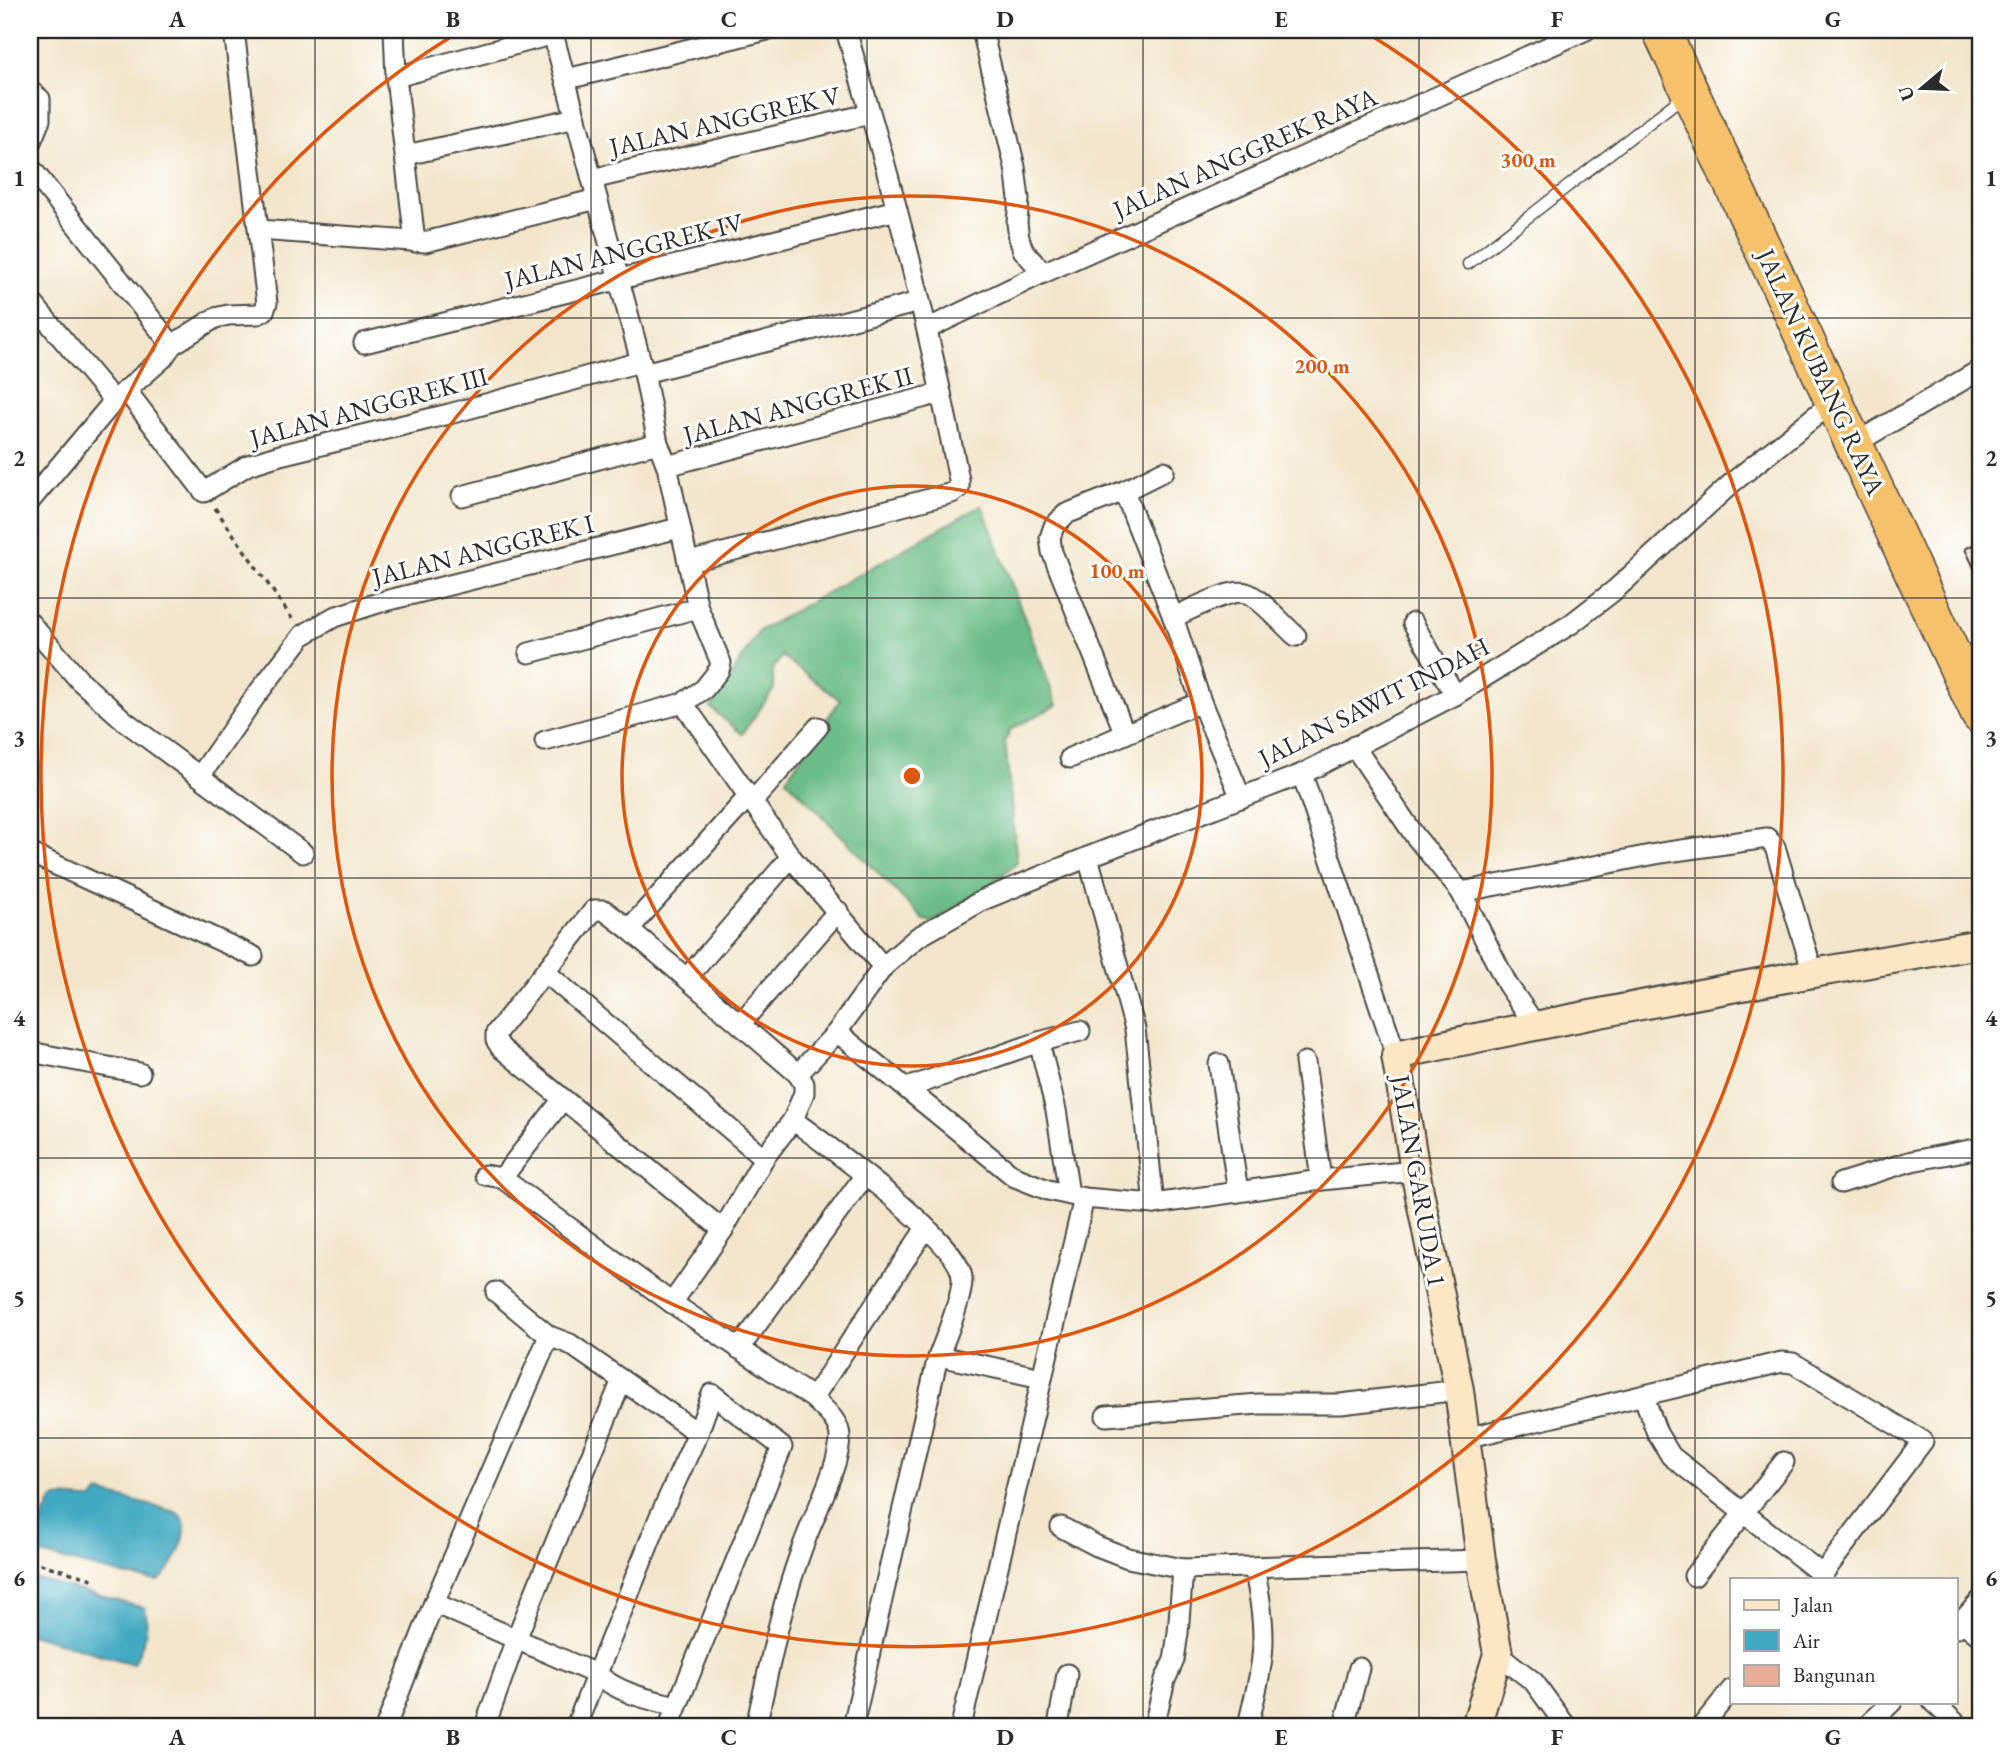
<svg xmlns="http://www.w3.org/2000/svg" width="2010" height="1756" font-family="'EB Garamond',serif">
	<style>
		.forest { fill: #6cbc87; stroke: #4c7459; stroke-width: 2 }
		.water { fill: #41a9c1; stroke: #366a76; stroke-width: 2 }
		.building { fill: #e7ad97 }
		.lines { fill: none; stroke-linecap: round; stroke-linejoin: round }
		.lane-casing { stroke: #494743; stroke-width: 13 }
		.street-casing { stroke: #494743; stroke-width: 23 }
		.secondary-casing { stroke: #494743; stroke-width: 32 }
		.highway-casing { stroke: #494743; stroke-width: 40 }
		.path { stroke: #494743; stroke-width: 3.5; stroke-dasharray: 5 5; stroke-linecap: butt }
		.lane { stroke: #fff; stroke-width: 10 }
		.street { stroke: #fff; stroke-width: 19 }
		.secondary { stroke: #fce6c4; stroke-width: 28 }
		.highway { stroke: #f7c06b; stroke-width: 37 }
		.grid { fill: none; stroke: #2b2b2b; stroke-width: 2; stroke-opacity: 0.55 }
		.ring { fill: none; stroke: #df570e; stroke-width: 3.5 }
		.labels { text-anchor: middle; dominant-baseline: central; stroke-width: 6; stroke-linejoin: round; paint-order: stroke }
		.street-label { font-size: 26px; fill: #2b2b2b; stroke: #fff }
		.centre { fill: #df570e; stroke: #fff; stroke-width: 3.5 }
		.ring-label { font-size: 21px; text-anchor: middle; font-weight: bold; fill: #df570e; stroke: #fff; stroke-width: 6; stroke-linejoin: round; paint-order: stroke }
		.neatline { fill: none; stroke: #2b2b2b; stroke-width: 2.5 }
		.grid-label { font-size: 23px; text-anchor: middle; font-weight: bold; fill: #2b2b2b }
	</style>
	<rect width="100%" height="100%" fill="#fff"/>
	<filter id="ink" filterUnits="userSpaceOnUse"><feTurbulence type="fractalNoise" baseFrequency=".0143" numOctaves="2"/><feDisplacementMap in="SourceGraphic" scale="14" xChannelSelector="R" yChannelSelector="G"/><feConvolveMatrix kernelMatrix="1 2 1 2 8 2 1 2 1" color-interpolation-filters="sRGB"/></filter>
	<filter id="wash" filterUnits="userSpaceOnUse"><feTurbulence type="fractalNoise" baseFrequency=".00686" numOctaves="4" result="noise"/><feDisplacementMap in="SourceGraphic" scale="28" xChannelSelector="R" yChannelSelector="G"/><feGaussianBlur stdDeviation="1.57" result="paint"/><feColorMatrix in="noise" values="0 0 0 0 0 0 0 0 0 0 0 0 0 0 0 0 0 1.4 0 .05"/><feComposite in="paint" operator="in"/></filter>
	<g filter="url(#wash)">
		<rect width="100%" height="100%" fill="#f2e5cb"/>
		<path class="forest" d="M982,505L1057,705L1011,729L1005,741L1017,863L987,887L933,922L924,920L786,779L840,700L782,656L772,670L774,689L742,734L711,708L759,631Z"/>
		<g class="water">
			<path d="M99,1492L176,1512C198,1525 173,1568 159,1581L132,1577L40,1554C33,1538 45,1513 53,1499C67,1495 79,1500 93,1499Z"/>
			<path d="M30,1577L145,1608C150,1628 143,1647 133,1664L30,1634Z"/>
		</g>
		<g id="blocks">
			<path class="building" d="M1980,541V580L1965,549Z"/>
		</g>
	</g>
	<g filter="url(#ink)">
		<use href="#blocks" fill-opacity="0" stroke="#494743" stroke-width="2"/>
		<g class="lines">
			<g class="lane-casing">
				<path id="lane" d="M1468,264L1685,95"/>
			</g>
			<g class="street-casing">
				<g id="street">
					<path d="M394,30L396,77L415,242"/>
					<path d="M982,30L1015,167L1019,199L1017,223L1019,238L1023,250L1043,273"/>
					<path d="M396,77L554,34"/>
					<path d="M567,79L767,30"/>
					<path d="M30,91L40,99V120L30,144"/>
					<path d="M406,155L576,118"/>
					<path d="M30,167L172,345"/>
					<path d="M592,179L869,114"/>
					<path d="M259,230L425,242L597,199"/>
					<path d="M30,300L114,401"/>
					<path d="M927,329L1043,273L1586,30"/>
					<path d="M364,343L897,210"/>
					<path d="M644,373L919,302"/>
					<path d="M126,390L204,492L248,465L280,455L449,414L640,362"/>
					<path d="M1854,444L1980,370"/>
					<path d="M667,466L941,393"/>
					<path d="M1164,471L1124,491L1066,514L1054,526L1050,538L1052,552L1125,734L1201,702"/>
					<path d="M1124,491L1173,617L1201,702L1241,798"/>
					<path d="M462,496L658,443"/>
					<path d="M30,501L114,401L163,358L172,345L215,318L228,315L258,314L264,311L267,303L234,30"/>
					<path d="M689,562L952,493L959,488V480C941,390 921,299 897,210C882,149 863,90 846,30"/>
					<path d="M1173,617C1189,611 1230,588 1246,593C1260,597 1284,626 1296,636"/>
					<path d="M30,623L80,681L126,722L303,853"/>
					<path d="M1413,623L1455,695"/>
					<path d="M529,653L698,608"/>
					<path d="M545,741L683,703L704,689L719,670L721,663L698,608L667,466L658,443L644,373L552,30"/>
					<path d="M1354,746L1415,836L1461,892L1507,984L1536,1026"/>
					<path d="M1070,758L1125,734"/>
					<path d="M1302,774L1396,1055"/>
					<path d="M200,776L255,697L303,635L334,617L381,602L679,528"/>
					<path d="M753,801L818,727"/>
					<path d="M30,853L253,956"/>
					<path d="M1088,857L1135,1029L1154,1204"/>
					<path d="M1461,892L1661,853L1767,838L1775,847L1813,973"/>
					<path d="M629,929L798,1074"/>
					<path d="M883,967L918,937L983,900L1088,857L1302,774L1455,695L1571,624L1616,589L1733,482L1834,401"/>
					<path d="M545,972L764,1158"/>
					<path d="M687,978L791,857"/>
					<path d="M740,1024L838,911"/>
					<path d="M837,1032L1005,1169L1015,1177L1048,1190L1084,1198L1154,1204L1321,1180L1415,1171"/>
					<path d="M1039,1042L1056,1110L1069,1194"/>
					<path d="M30,1052L140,1073"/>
					<path d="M1305,1062L1321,1180"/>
					<path d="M1219,1064L1238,1192"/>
					<path d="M907,1088L1039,1042L1080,1031"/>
					<path d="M793,1120C825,1144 961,1242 962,1278C963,1297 946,1336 939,1355C935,1367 933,1379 930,1391L853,1726"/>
					<path d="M485,1175L502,1178L672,1303L813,1398C823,1408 840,1421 840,1437C840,1466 810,1523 800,1554C780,1609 769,1669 756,1726"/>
					<path d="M502,1178L563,1099"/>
					<path d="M1841,1183L1912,1161L1980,1148"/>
					<path d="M723,1230L501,1048L496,1040V1033L594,910H604L629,929L749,796"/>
					<path d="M496,1292L549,1336L570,1344L698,1433L712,1394L782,1447L669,1726"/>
					<path d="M672,1303L723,1230L764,1158L793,1120L804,1093V1084L798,1074L837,1032L883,967L791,857L683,703"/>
					<path d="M739,1349L865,1175"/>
					<path d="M939,1356L1042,1378"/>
					<path d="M1644,1397L1657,1433L1671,1456L1823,1575"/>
					<path d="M813,1398L926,1228"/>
					<path d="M1106,1416L1259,1404H1341L1459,1390"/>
					<path d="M1466,1438L1782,1362L1793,1363L1923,1441L1819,1579"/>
					<path d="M1061,1527L1097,1546L1128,1558L1183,1569L1481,1560"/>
					<path d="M1694,1576L1784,1462"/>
					<path d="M434,1603L598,1675C621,1694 648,1699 676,1706"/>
					<path d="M1961,1621L1980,1636"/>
					<path d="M1956,1628L1980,1601"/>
					<path d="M1498,1654L1534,1682L1566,1726"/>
					<path d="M1933,1702L1959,1726"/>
					<path d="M386,1726L434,1603L549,1336"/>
					<path d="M485,1726L516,1639L622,1380"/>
					<path d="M576,1726L659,1518L698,1433"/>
					<path d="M961,1726L1084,1198"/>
					<path d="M1058,1726L1067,1674"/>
					<path d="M1154,1726L1165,1680L1174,1660L1178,1633L1183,1569"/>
					<path d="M1248,1726C1254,1698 1263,1669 1263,1639C1263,1615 1259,1591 1254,1568"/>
					<path d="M1344,1726L1359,1668"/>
					<path d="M1702,1726L1732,1689"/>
					<path d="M1867,1726L1892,1702"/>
				</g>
			</g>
			<g class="secondary-casing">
				<path id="secondary" d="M1476,1726L1498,1654L1481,1560L1459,1390L1415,1171L1396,1055C1590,1013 1785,977 1980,944"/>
			</g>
			<g class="highway-casing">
				<path id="highway" d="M1661,30L1980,715"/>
			</g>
			<g class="path">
				<path d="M215,508L293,620"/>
				<path d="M30,1561L96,1580"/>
				<path d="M30,1725L40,1726"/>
			</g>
			<use href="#lane" class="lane"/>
			<use href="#street" class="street"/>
			<use href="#secondary" class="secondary"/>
			<use href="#highway" class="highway"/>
		</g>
	</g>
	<path class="grid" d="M315,30V1726M591,30V1726M867,30V1726M1143,30V1726M1419,30V1726M1695,30V1726M30,318H1980M30,598H1980M30,878H1980M30,1158H1980M30,1438H1980"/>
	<g class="ring">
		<circle cx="912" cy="776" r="290"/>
		<circle cx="912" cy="776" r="580"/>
		<path d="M1367 33A871 871 0 1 1 457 33"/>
	</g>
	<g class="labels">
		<g class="street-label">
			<text transform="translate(725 121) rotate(-13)">JALAN ANGGREK V</text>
			<text transform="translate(1245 153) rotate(-24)">JALAN ANGGREK RAYA</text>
			<text transform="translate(624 251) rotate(-14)">JALAN ANGGREK IV</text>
			<text transform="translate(1821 372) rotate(65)">JALAN KUBANG RAYA</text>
			<text transform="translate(798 405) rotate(-15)">JALAN ANGGREK II</text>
			<text transform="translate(369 407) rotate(-15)">JALAN ANGGREK III</text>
			<text transform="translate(483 550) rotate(-14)">JALAN ANGGREK I</text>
			<text transform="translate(1374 702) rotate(-27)">JALAN SAWIT INDAH</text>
			<text transform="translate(1419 1181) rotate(80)">JALAN GARUDA 1</text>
		</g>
	</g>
	<circle cx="912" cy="776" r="10" class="centre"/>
	<g class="ring-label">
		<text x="1528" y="167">300 m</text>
		<text x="1322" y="373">200 m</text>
		<text x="1117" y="578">100 m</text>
	</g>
	<rect width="2010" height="1756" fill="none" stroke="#fff" stroke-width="77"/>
	<rect x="1730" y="1578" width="228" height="126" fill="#ffffff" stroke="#aaaaaa" stroke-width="2"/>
	<rect x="1744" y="1600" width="35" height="10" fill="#fce6c4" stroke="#aaaaaa" stroke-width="2"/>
	<text x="1793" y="1612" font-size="21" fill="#2b2b2b">Jalan</text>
	<rect x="1744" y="1630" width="35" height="21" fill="#41a9c1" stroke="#aaaaaa" stroke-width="2"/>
	<text x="1793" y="1648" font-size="21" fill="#2b2b2b">Air</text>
	<rect x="1744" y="1665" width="35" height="21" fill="#e7ad97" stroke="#aaaaaa" stroke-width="2"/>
	<text x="1793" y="1682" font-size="21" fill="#2b2b2b">Bangunan</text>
	<g transform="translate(1922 88) rotate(251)" stroke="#ffffff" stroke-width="5" paint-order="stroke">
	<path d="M0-5L12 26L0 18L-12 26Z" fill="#2b2b2b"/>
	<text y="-10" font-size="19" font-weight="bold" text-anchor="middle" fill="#2b2b2b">U</text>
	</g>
	<rect x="38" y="38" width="1934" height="1680" class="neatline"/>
	<g class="grid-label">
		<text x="177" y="27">A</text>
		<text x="453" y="27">B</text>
		<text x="729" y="27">C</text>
		<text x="1005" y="27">D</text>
		<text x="1281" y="27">E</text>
		<text x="1557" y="27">F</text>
		<text x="1833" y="27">G</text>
		<text x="19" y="186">1</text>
		<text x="1991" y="186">1</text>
		<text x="19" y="466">2</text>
		<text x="1991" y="466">2</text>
		<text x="19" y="746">3</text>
		<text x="1991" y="746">3</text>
		<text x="19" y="1026">4</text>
		<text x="1991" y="1026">4</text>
		<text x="19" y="1306">5</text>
		<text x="1991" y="1306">5</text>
		<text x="19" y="1586">6</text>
		<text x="1991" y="1586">6</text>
		<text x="177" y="1745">A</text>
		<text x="453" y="1745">B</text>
		<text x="729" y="1745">C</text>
		<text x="1005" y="1745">D</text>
		<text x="1281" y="1745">E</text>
		<text x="1557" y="1745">F</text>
		<text x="1833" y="1745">G</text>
	</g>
</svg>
